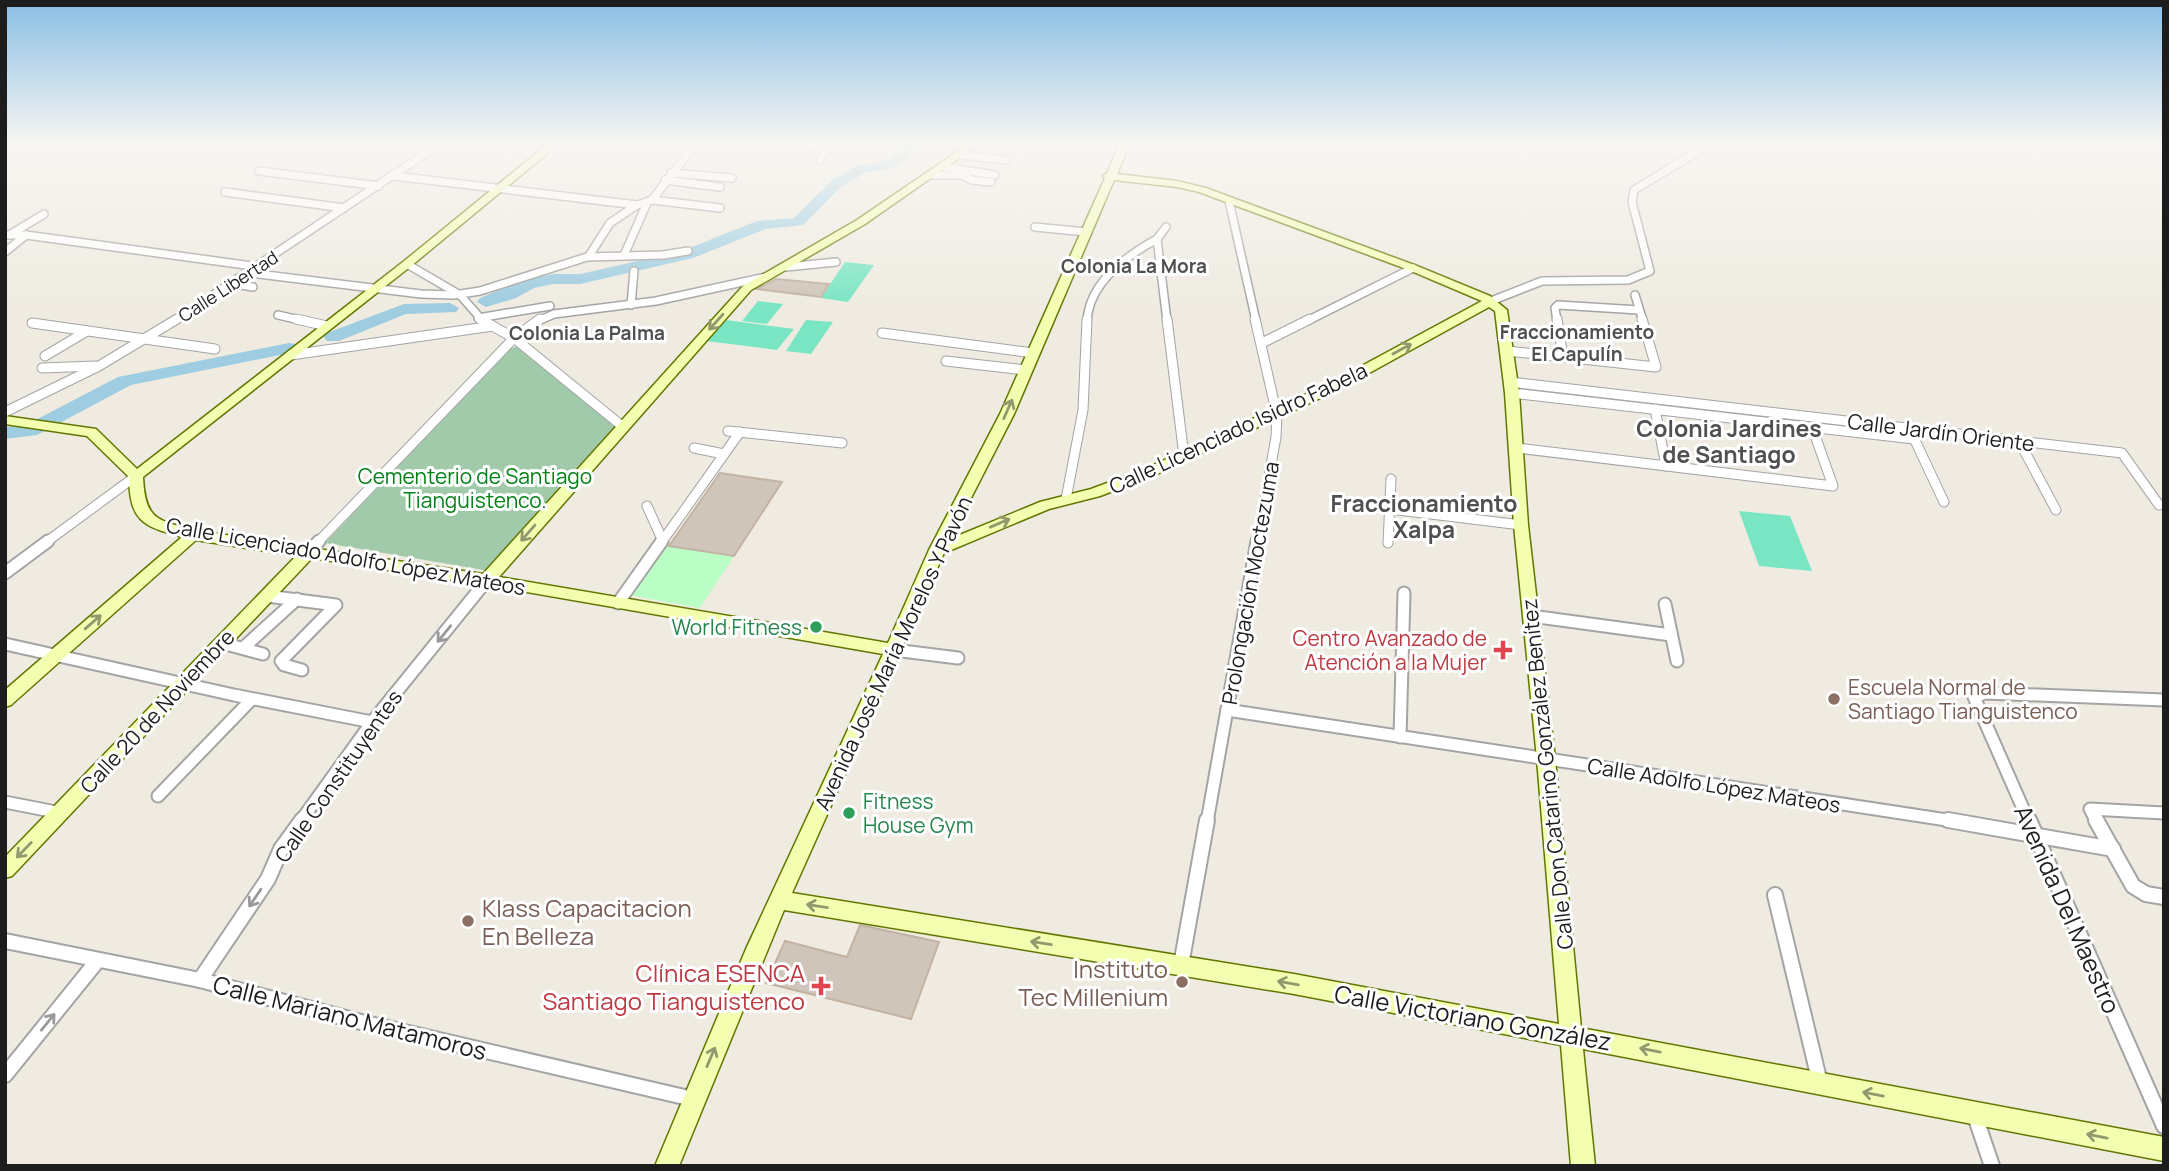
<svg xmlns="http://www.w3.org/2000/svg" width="2169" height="1171" font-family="Manrope,sans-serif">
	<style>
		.cemetery { fill: #a1caaa }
		.park { fill: #bafec5 }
		.pitch { fill: #79e5c3 }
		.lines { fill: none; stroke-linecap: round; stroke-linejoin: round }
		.river { fill: #9ecce0; fill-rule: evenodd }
		.building { fill: #cfc5ba; stroke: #c2b3a3; stroke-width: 2 }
		.street-far3-casing { stroke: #a4a4a4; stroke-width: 10 }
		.street-far2-casing { stroke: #a4a4a4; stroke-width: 11 }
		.street-far1-casing { stroke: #a4a4a4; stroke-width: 15 }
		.street-casing { stroke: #a4a4a4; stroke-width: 18 }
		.secondary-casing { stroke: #617700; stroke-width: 3 }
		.street-far3 { stroke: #fff; stroke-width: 7 }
		.street-far2 { stroke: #fff; stroke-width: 9 }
		.street-far1 { stroke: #fff; stroke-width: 11 }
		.street { stroke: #fff; stroke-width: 14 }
		.secondary { fill: #f4feb0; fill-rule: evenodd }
		.oneway { stroke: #93996e }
		.oneway2 { stroke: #999 }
		.leisure-dot { fill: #2e9e5b; stroke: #fff; stroke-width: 2.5 }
		.health-dot { fill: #e0444e; stroke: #fff; stroke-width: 2.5 }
		.education-dot { fill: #8d6e63; stroke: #fff; stroke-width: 2.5 }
		.labels { text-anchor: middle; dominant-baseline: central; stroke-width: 6; stroke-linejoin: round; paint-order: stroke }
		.far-street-label { font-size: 18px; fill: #1d1d1d; stroke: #fff }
		.far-neighbourhood-label { font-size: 19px; font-weight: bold; fill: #505050; stroke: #fff }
		.street-label { font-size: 21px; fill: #1d1d1d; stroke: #fff }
		.park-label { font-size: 21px; fill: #038317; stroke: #fff }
		.leisure-label { font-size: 21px; fill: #27864d; stroke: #fff; text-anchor: end }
		.health-label { font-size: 21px; fill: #be3a42; stroke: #fff; text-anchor: end }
		.education-label { font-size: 21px; fill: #785e54; stroke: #fff; text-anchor: start }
		.neighbourhood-label { font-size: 23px; font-weight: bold; fill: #505050; stroke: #fff }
		.near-education-label { font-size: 24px; fill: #785e54; stroke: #fff; text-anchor: start }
		.near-street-label { font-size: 24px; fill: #1d1d1d; stroke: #fff }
		.near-health-label { font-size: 24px; fill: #be3a42; stroke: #fff; text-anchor: end }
	</style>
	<rect width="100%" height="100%" fill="#efebe1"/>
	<path class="cemetery" d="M518,346L619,426L495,572L325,543L509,349Z"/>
	<path class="park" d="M664,545L734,556L700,608L628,595Z"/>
	<g class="pitch">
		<path d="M845,262L874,265L848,302L821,298Z"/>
		<path d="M758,301L783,304L767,324L742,321Z"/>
		<path d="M726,320L794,329L777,350L706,341Z"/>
		<path d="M806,320L833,322L811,354L786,351Z"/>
		<path d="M1739,511L1790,516L1812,571L1759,566Z"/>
	</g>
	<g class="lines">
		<g class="river">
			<path d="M908,143H923L900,166L865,173L841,187L803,225L765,229L693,258L580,284H553L534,288L516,298L486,307L477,302L480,298L523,280L553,274H580L682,251L757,221L794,218L831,181L856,166L890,160Z"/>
			<path d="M450,303L459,308L456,312L406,314L339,341H327L324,337L327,333L404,304Z"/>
			<path d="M289,343L295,344L298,348L295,352L131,385L37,435L5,439V427L26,425L118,377Z"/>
		</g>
	</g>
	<g class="building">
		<path d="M776,279L829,284L821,297L757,289Z"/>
		<path d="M720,473L782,482L734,556L669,546Z"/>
		<path d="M860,925L939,942L911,1019L766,983L785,941L847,957Z"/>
	</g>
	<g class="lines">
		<g class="street-far3-casing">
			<g id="street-far3">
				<path d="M637,143L693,145"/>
				<path d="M774,143L831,148"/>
				<path d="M960,155L1006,160"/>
				<path d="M820,160L832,145"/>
				<path d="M943,167L995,175"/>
				<path d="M259,171L379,186"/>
				<path d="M671,173L732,178"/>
				<path d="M931,175H962L972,180L991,182"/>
				<path d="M394,176L637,205L652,200L696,143"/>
				<path d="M665,180L720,187"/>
				<path d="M225,192L344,208"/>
				<path d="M652,200L720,208"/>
				<path d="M1229,201L1256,321"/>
				<path d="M1035,227L1086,232"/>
				<path d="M11,234L44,214"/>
				<path d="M5,235H26L260,267"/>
				<path d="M1157,239L1167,321"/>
				<path d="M1157,239L1166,227"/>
				<path d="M5,252L26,235"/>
				<path d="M625,253L647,203"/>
				<path d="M589,256L610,223L637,205"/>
				<path d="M407,264L460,295L483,321"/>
				<path d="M786,267L836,262"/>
				<path d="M250,273L421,294L454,295L480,291L587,257L663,255L688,251"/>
				<path d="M234,284L253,287"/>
				<path d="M1635,295L1643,321"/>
				<path d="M1491,301L1542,281L1628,280L1650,271L1632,202L1634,190L1712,143"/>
				<path d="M631,305L634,271"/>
				<path d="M278,315L304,321"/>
				<path d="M478,318L550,306"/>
				<path d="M174,321L441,143"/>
				<path d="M538,321L554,314L656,301L766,277"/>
				<path d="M1087,321C1089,283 1126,256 1157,239"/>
				<path d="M1307,321L1413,268"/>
				<path d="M1557,321L1555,308L1558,305L1639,310"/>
			</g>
		</g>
		<g class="street-far2-casing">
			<g id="street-far2">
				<path d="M296,319L327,326"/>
				<path d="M480,319L514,338L622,426"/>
				<path d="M1167,319L1184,456"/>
				<path d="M1255,319L1277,415L1276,437L1257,543"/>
				<path d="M1557,319L1563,357"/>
				<path d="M32,323L215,349"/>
				<path d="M882,333L1033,353"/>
				<path d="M1262,343L1310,319"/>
				<path d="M1507,351L1656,367L1642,319"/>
				<path d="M291,355L493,326"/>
				<path d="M45,356L87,331"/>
				<path d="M946,361L1026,370"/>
				<path d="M42,368L95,366"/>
				<path d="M1510,382L2122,453L2159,505"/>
				<path d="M1512,393L1914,439"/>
				<path d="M1655,409L1666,466"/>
				<path d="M5,412L99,366L177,319"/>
				<path d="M728,431L842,443"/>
				<path d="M1912,434L1944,502"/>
				<path d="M2019,441L2056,510"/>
				<path d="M694,448L724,454"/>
				<path d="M1517,448L1833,486L1812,427"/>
				<path d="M1066,499L1083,410L1087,319"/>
				<path d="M647,506L662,539"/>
				<path d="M1390,509L1521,525"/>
				<path d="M45,543L136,476"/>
				<path d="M317,543L514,338L540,319"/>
				<path d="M661,543L740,432"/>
				<path d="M1388,543L1391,479"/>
			</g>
		</g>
		<g class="street-far1-casing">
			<g id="street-far1">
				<path d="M308,553L319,541"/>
				<path d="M5,573L48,541"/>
				<path d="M267,596L336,605L281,661L284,665L302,670"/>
				<path d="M618,603L662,541"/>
				<path d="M1665,604L1677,661"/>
				<path d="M1531,616L1671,635"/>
				<path d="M222,643L263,654"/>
				<path d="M5,644L234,695L372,722"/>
				<path d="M243,648L297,599"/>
				<path d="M894,650L958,658"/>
				<path d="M1227,710L1960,822"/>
				<path d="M1400,737L1404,593"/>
				<path d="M158,796L250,701"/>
				<path d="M5,802L61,813"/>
				<path d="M300,822L372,722L487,580"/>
				<path d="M1207,822L1257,541"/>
				<path d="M2029,822L1974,697L1985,693L2164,700"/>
				<path d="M2097,822L2090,809L2164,813"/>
			</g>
		</g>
		<g class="street-casing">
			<g id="street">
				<path d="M1948,820L2113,849"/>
				<path d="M2029,820L2164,1126"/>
				<path d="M2096,820L2133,886L2146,894L2164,897"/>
				<path d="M1775,895L1820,1083"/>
				<path d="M5,941L200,980L361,1022L693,1099"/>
				<path d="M1181,965L1207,820"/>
				<path d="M200,980L268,879L281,849L302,820"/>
				<path d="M5,1075L98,960"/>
				<path d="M1974,1113L1992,1166"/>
			</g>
		</g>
		<g class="secondary-casing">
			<path id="secondary" d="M549,143H560L411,266L143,477C145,519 156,520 193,530L483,574L743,286L857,220L970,143H981L865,224L751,290L499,577L888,643L929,550L1000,414L1105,178L1103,176L1107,173L1120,143H1130L1117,174L1177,181L1206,188L1417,266L1490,296L1507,310L1519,393L1528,525L1555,759L1581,1028L2164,1137V1161L1583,1049L1595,1166H1571L1561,1045L1294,994L784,910L679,1166H655L746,949L883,654L498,587L312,558L12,876L5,878V857L296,556L196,540L11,705L5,707V690L182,537C142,526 130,521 129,477L87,436L5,424V416L96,429L137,469L403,262ZM1114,180L1177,187L1199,192L1409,270L1482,301L1332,382L1145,469L1091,489L1040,502L950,539L1014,414ZM1489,307L1495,311L1505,393L1514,525L1537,759L1559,1024L1294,974L792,893L944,553L1049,509L1100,496L1155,475L1342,388Z"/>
		</g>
		<use href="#street-far3" class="street-far3"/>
		<use href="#street-far2" class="street-far2"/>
		<use href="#street-far1" class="street-far1"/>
		<use href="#street" class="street"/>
		<use href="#secondary" class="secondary"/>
	</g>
	<defs><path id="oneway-shaft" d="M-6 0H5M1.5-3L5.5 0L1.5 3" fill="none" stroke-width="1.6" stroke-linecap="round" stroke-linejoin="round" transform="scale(1.75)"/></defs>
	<g class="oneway">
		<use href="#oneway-shaft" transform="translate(716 322) rotate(132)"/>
		<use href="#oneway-shaft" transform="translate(1402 349) rotate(-29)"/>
		<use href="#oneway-shaft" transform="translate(1008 409) rotate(-66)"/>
		<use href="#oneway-shaft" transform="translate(1000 523) rotate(-23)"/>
		<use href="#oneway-shaft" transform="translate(528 533) rotate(131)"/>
		<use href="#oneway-shaft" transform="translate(93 622) rotate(-41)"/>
		<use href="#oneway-shaft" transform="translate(24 850) rotate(134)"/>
		<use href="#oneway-shaft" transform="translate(817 906) rotate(-171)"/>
		<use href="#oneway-shaft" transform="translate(1041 943) rotate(-171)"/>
		<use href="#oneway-shaft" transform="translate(1288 983) rotate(-170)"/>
		<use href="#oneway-shaft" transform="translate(1650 1050) rotate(-169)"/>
		<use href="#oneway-shaft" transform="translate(711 1057) rotate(-67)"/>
		<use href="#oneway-shaft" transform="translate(1873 1094) rotate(-169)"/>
		<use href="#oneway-shaft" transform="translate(2097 1136) rotate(-169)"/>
	</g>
	<g class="oneway2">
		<use href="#oneway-shaft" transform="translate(444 634) rotate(129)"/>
		<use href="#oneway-shaft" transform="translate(255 898) rotate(124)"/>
		<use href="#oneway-shaft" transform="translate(48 1022) rotate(-51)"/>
	</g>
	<linearGradient id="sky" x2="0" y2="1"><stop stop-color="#8abee5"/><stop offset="0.47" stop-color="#f8f6f2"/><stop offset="1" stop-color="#f8f6f2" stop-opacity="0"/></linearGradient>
	<rect width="2169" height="307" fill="url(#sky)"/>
	<g class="leisure-dot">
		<circle cx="816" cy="627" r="7"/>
		<circle cx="849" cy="813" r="7"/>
	</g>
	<g class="health-dot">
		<path d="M1499.5 639.5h7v7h7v7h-7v7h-7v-7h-7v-7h7z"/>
		<path d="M817.5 975.5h7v7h7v7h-7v7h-7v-7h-7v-7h7z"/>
	</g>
	<g class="education-dot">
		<circle cx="1834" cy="699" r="7"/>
		<circle cx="468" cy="921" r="7"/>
		<circle cx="1182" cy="982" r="7"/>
	</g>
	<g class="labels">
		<g class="far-street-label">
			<text transform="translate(228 286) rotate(-33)">Calle Libertad</text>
		</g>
		<g class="far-neighbourhood-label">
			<text x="1134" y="266">Colonia La Mora</text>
			<text x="1577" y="332">Fraccionamiento<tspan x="1577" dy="22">El Capulín</tspan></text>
			<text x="587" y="333">Colonia La Palma</text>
		</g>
		<g class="street-label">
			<text transform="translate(1238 428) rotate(-25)">Calle Licenciado Isidro Fabela</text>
			<text transform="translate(1941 432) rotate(7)">Calle Jardín Oriente</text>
			<text transform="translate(346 556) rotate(10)">Calle Licenciado Adolfo López Mateos</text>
			<text transform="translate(1250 583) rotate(-80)">Prolongación Moctezuma</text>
			<text transform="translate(893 653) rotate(-65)">Avenida José María Morelos Y Pavón</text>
			<text transform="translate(157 711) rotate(-47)">Calle 20 de Noviembre</text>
			<text transform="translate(1547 774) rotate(-96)">Calle Don Catarino González Benítez</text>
			<text transform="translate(338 776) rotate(-55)">Calle Constituyentes</text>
			<text transform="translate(1714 785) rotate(9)">Calle Adolfo López Mateos</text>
		</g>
		<g class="park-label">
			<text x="475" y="476">Cementerio de Santiago<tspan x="475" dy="24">Tianguistenco.</tspan></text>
		</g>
		<g class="leisure-label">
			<text x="802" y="627">World Fitness</text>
			<text x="863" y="801" text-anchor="start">Fitness<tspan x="863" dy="24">House Gym</tspan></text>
		</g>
		<g class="health-label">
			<text x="1487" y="638">Centro Avanzado de<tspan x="1487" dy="24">Atención a la Mujer</tspan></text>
		</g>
		<g class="education-label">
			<text x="1848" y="687">Escuela Normal de<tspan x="1848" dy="24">Santiago Tianguistenco</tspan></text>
		</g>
		<g class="neighbourhood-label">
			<text x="1729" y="428">Colonia Jardines<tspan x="1729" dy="26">de Santiago</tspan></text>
			<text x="1424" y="503">Fraccionamiento<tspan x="1424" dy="26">Xalpa</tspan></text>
		</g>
		<g class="near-education-label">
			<text x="482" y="907">Klass Capacitacion<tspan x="482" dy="28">En Belleza</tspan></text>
			<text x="1168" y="968" text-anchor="end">Instituto<tspan x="1168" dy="28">Tec Millenium</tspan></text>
		</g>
		<g class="near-street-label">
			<text transform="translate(2068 909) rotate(66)">Avenida Del Maestro</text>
			<text transform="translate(350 1017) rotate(14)">Calle Mariano Matamoros</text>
			<text transform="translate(1473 1017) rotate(10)">Calle Victoriano González</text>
		</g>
		<g class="near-health-label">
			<text x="805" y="972">Clínica ESENCA<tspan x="805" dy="28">Santiago Tianguistenco</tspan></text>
		</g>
	</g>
	<rect width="2169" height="1171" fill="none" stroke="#1d1d1d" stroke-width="14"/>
</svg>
